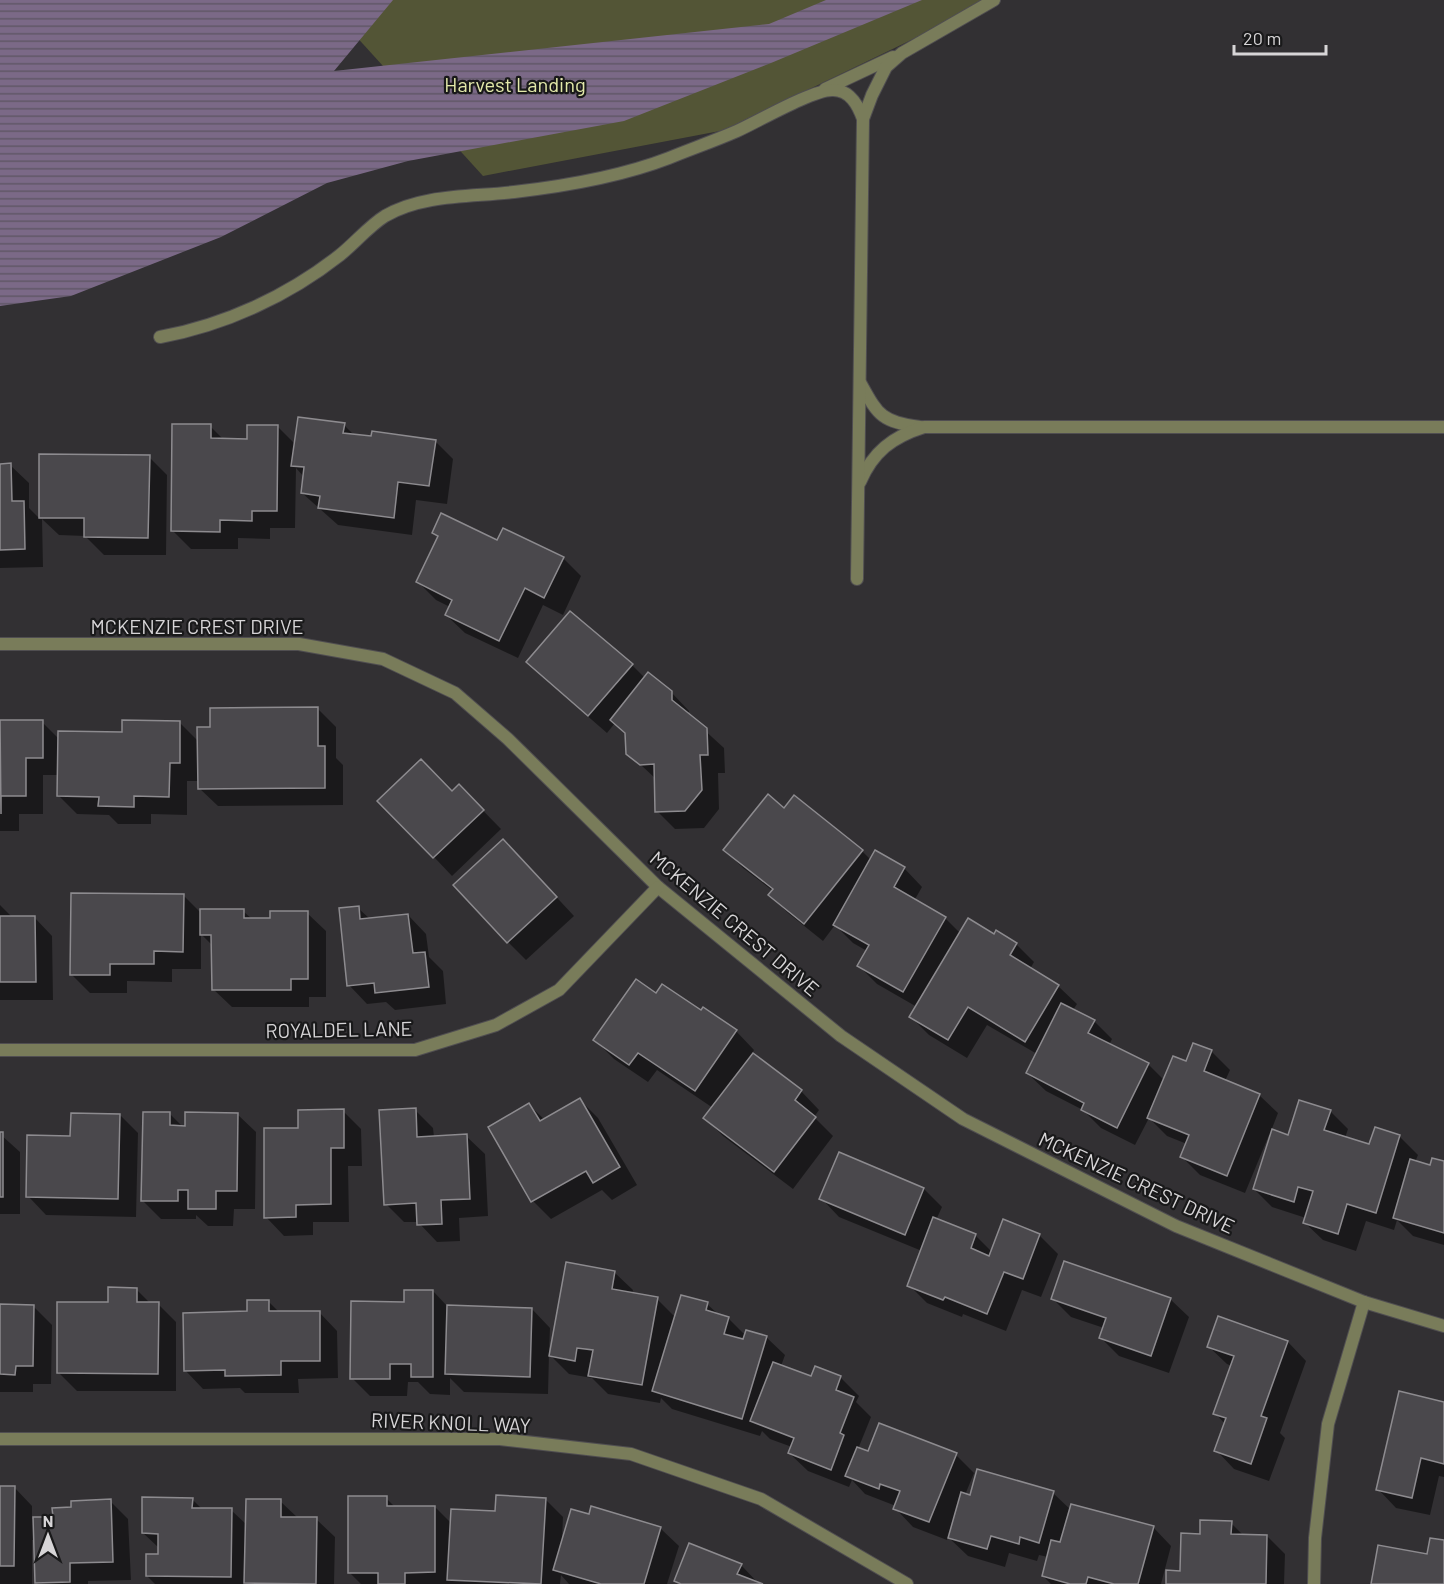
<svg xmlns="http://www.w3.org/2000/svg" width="1444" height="1584" font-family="Barlow,sans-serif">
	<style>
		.green { fill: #535536 }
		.water { fill: url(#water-rules) }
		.shadow { fill: #0007 }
		.building { fill: #4a484c; stroke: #8d8b8f; stroke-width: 1.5 }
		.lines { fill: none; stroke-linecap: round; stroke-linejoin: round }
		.lane-casing { stroke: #504e51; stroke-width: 14 }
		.street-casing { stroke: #504e51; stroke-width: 14 }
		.lane { stroke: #797c5a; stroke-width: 12 }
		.street { stroke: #797c5a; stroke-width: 12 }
		.labels { text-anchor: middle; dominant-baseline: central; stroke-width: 4.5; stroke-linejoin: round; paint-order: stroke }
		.park-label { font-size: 20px; fill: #e3e9aa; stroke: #19191a }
		.street-label { font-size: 20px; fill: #d7d5d7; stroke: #19191a }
	</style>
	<defs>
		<pattern id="water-rules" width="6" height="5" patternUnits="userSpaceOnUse" patternTransform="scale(1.5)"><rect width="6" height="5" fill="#7b6987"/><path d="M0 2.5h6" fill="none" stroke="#605767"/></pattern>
	</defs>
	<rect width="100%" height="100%" fill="#323033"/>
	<path class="green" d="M323,0H994L725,130L483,176Z"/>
	<path class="water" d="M0,0H393L334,71L769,24L826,0H922L771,63L624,121L408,161L327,183L221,237L71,296L0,306Z"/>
	<g class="shadow">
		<path d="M344,425L355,436L435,441L453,459L447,504L416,500L412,535L338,525L302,493L304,477L296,468L295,528H270V539L238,538V549H191L172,530L210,426L224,440H249L278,427L296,445Z"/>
		<path d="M41,456L149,457L167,475L166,555H104L85,536L59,535L42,519L43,567L0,568V465H10L29,483V508L40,519Z"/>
		<path d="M434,533L498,542L563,558L581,576L563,615L543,605L518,658L465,633L446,615L450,607L436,600L418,582L439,538Z"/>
		<path d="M528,662L632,665L645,678L671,692L689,711V716L724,748L725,773H718L719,809L704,828L675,829L657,811L656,779L628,753L627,735L615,723L607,733L546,680Z"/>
		<path d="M318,709L336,727V758L343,765V805L218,806L199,788V781H187V815L151,814V824H118L109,815L77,814L59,796V775H43V814H19V831H0V722H42L59,739L123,733L179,722L199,742L212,728Z"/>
		<path d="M459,786L501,829L452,876L434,857L452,792Z"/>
		<path d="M785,810L862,851L871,860L904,868L922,887L914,901L945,918L961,934L994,936L1016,944L1034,962L1030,969L1058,986L1077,1004L1073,1010L1094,1021L1112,1039L1109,1045L1149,1065L1164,1080L1187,1063L1211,1051L1230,1070L1225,1081L1259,1095L1278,1113L1271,1131L1289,1136L1330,1111L1348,1129L1345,1138L1370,1146L1399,1136L1418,1155L1415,1162L1431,1166L1444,1163V1245L1413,1236L1397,1220L1394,1230L1366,1221L1356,1251L1323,1240L1304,1222L1306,1218L1272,1207L1254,1189L1271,1136L1269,1135L1245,1193L1200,1175L1182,1157L1187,1144L1167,1136L1149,1118L1135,1145L1101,1128L1083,1110L1046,1091L1027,1073L1037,1054L987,1025L967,1058L929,1035L911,1017L917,1007L877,984L859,966L867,951L853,943L835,925L823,941L788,913L770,895L773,891L743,868L725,850Z"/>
		<path d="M521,859L574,916L526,960L508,942Z"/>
		<path d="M183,895L201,913L243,911L252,919H272L307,913L326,931V997H309V1007H232L213,989V946L201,934V969H172V982L127,981V993H90L71,974Z"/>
		<path d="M0,905L11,916L34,917L52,936L53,1000H0Z"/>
		<path d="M358,908L370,919L408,915L426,934L429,957L443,971L446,1004L395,1010L386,1002L367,1004L349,985Z"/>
		<path d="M657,995L701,1012L703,1009L736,1031L754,1050L752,1054L801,1091L819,1110L814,1117L833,1136L793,1189L723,1136L705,1118L713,1108L657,1070L648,1082L614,1059L595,1040Z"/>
		<path d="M580,1100L598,1118L637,1185L612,1200L602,1190L551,1219L533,1201L490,1128L529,1105L545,1120Z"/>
		<path d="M415,1110L433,1128L434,1137L466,1136L485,1154L488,1216L459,1218L460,1241L437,1242L418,1222H404L386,1204Z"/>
		<path d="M343,1111L361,1129L362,1166H348L349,1222H313V1235L284,1236L266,1217L300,1130Z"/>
		<path d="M170,1114L183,1127L237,1114L256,1132L255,1209H234L233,1226H208L196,1215V1219H161L143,1201Z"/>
		<path d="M120,1115L138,1133L136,1217L46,1215L28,1196L71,1137Z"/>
		<path d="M0,1134L20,1152V1214H0Z"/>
		<path d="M840,1154L924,1189L942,1207L936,1220L975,1235L992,1252L1039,1235L1058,1254L1041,1297L1022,1290L1006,1331L963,1314L962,1317L927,1303L909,1285L922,1251L839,1217L821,1198Z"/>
		<path d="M614,1272L633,1290L632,1294L657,1299L676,1318L707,1304L719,1315L728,1318L745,1335L766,1337L785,1355L781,1366L812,1378L840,1377L859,1396L856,1402L871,1417L858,1449L869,1453L956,1455L974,1473L965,1495L971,1496L1053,1493L1071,1510L1153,1527L1171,1546L1161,1584H1051L1043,1576L1048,1557L1039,1555L1037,1561L1009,1553L1005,1567L968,1556L948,1537L947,1540L913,1527L895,1508L896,1506L865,1494L852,1480L849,1487L808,1471L789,1453L792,1447L770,1439L762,1431L760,1436L672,1409L661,1398L660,1403L608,1394L592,1378L569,1374L549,1354L548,1394L464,1392L450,1378V1395L430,1394L418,1382H408L407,1396H370L352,1378L405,1303L433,1291L448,1307L532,1309L550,1328L549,1352H551Z"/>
		<path d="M136,1289L151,1304H158L176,1322V1391H77L58,1372L110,1303Z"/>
		<path d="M1052,1298L1170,1299L1189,1317L1169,1373L1119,1356L1101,1338L1104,1328L1071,1317Z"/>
		<path d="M268,1301L280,1313L319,1312L337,1331L338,1378L298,1379L299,1393H245L240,1388L203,1389L185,1370L249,1313Z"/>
		<path d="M0,1305L33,1306L52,1325L51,1384H33V1392H0Z"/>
		<path d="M1219,1317L1288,1342L1306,1361L1280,1433L1285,1438L1269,1481L1234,1469L1216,1450L1225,1424L1215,1413L1232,1366L1227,1364L1208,1346Z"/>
		<path d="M1444,1403V1477L1439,1476L1430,1515L1396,1508L1378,1489Z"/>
		<path d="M0,1487H14L32,1506V1519L54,1518L73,1509L110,1501L128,1519L131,1580L88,1581V1584H38L36,1582L35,1540H32V1584H0Z"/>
		<path d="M386,1498L396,1508L435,1507L452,1524L545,1499L563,1517L562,1540L590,1516L660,1528L679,1546L667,1584H569L561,1575L560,1584H361L349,1572Z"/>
		<path d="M192,1499L202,1509L231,1510L247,1525L280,1501L299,1519H316L335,1537L334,1584H155L147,1576L159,1556V1548L143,1533Z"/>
		<path d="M1231,1523L1244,1536H1267L1285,1554L1284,1584H1168L1181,1572L1201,1535Z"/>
		<path d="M741,1565L759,1584H679L676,1581Z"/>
	</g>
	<g class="building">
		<path d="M298,417L345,423L343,433L371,436L372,431L436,440L429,486L398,482L394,518L318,508L320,496L301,493L304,467L291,466Z"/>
		<path d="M172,424H211V438L247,439V425H278L277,511H252V521L220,520V532L171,531Z"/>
		<path d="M39,454L150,455L148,538L84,537V518H39Z"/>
		<path d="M11,463L12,501H24L25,549L0,550V464Z"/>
		<path d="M441,513L497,540L503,528L564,557L544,598L525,588L499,641L445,615L452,600L416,582L438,536L432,533Z"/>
		<path d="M570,611L633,664L588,716L526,662Z"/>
		<path d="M648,672L672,691V700L707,728L708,755H700L702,790L685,811L655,812L654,764L640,765L626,754L625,733L610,720Z"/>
		<path d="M318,707V746H325V788L198,789L197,727H210V708Z"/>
		<path d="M0,720H43V758H26V796H1V814Z"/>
		<path d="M122,720L180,721V763H170L169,797L134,796V807L98,806L99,797L57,796L58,731L122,732Z"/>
		<path d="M421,759L452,791L459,784L484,810L433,858L377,801Z"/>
		<path d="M768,794L784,808L794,795L863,850L804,924L768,895L773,889L723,850Z"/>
		<path d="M503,839L557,897L507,943L453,885Z"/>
		<path d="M875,850L905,867L894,887L946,917L903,992L857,966L869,945L833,925Z"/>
		<path d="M71,893L184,894L183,952L154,951V964H110V975H70Z"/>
		<path d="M359,906L360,919L408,914L413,953L425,952L429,987L375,993L374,983L347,986L339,908Z"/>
		<path d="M200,909H244V918H270V911H308V979H291V990H212L211,935H200Z"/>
		<path d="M0,916H35L36,982H0Z"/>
		<path d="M968,918L994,934L996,930L1017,943L1010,955L1059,985L1025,1042L968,1007L948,1040L909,1017Z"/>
		<path d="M636,979L656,993L662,984L701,1010L703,1007L737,1030L695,1091L638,1053L629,1065L593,1040Z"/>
		<path d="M1061,1003L1095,1020L1088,1033L1149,1063L1117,1128L1081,1110L1084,1103L1026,1073Z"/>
		<path d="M1193,1043L1212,1050L1204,1071L1260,1094L1227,1176L1180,1157L1189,1135L1147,1118L1173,1056L1186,1061Z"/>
		<path d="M753,1053L802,1090L795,1100L816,1117L774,1172L703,1118Z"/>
		<path d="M580,1098L620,1167L593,1183L586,1171L531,1202L488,1127L529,1103L540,1121Z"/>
		<path d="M1299,1100L1331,1110L1324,1130L1369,1144L1375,1127L1400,1135L1376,1213L1347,1204L1338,1234L1303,1223L1313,1191L1298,1187L1294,1202L1253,1189L1272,1129L1288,1135Z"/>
		<path d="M416,1108L417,1137L467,1134L470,1199L441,1200L442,1224L417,1225L416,1203L384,1205L379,1110Z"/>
		<path d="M344,1109V1148H331V1204L296,1205V1217L264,1218V1128H298V1110Z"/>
		<path d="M143,1112H170V1125L185,1126V1112L238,1113L237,1191H216V1209H188V1190H178V1201H141Z"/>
		<path d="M71,1113L120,1114L118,1199L26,1197L27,1135L70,1136Z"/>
		<rect x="0" y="1132" width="3" height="65"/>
		<path d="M839,1152L924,1188L905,1235L819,1199Z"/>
		<path d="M1432,1158L1444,1161V1233L1393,1218L1410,1159L1430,1165Z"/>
		<path d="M933,1217L976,1234L971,1248L989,1256L1003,1219L1040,1234L1023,1279L1004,1272L987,1314L945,1297L943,1300L907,1286Z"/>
		<path d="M1064,1261L1171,1298L1151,1356L1099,1338L1106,1318L1051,1299Z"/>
		<path d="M566,1262L615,1271L612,1289L658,1297L642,1385L588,1376L593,1350L577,1348L575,1361L549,1356Z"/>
		<path d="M108,1287L137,1288V1302H159L158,1374L57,1373V1302H108Z"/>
		<path d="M404,1290H433V1377H411V1364H390V1379H350L351,1301L404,1302Z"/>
		<path d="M681,1295L708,1302L706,1310L729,1317L724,1334L743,1339L746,1330L767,1336L742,1419L652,1391Z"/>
		<path d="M247,1300H269V1311H320V1361H281V1375L225,1376V1370L184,1371L183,1313L247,1311Z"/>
		<path d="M0,1304L34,1305L33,1366H16L15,1375L0,1374Z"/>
		<path d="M447,1305L532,1308L530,1377L445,1374Z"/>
		<path d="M1218,1316L1288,1341L1261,1416L1267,1418L1251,1464L1214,1451L1226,1418L1213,1414L1234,1356L1207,1347Z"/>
		<path d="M773,1362L811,1376L815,1366L841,1376L836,1390L854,1397L840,1433L844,1435L831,1470L788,1453L794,1438L750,1421Z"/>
		<path d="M1399,1391L1444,1402V1464L1421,1458L1412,1498L1376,1490Z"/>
		<path d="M879,1423L957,1453L929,1522L893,1509L900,1491L880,1484L879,1489L845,1476L857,1447L868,1451Z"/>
		<path d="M977,1469L1054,1491L1039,1543L1020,1537L1019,1544L991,1536L987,1549L948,1538L961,1492L970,1495Z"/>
		<path d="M0,1486H15L14,1566H0Z"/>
		<path d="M496,1495L546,1498L541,1584L447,1580L451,1509L495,1511Z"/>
		<path d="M348,1496H387V1506H435V1572L405,1573V1584H378V1573H348Z"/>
		<path d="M142,1497L193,1498L192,1508H232L231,1577L146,1576V1554H158V1534L142,1533Z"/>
		<path d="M111,1499L113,1562L70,1563V1582L35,1583L33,1517H53L52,1508L71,1507V1501Z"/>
		<path d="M246,1499H281V1517H317L316,1584L244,1583Z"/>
		<path d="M1071,1504L1154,1526L1138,1584H1114L1088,1577L1086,1584H1070L1042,1576L1051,1540L1060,1542Z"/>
		<path d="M591,1506L661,1527L644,1584H601L553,1570L571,1509L589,1514Z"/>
		<path d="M1200,1520L1232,1521L1231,1534L1267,1535L1266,1584H1166V1570L1180,1571L1181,1533L1200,1534Z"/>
		<path d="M1430,1538L1444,1540V1584H1371L1378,1545L1427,1554Z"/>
		<path d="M689,1543L742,1564L737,1574L763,1584H681L674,1581Z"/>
	</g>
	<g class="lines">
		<g class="lane-casing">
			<g id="lane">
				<path d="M825,89L893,57"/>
				<path d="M160,337C225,325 288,296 340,255C355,243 369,226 385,216C422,194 472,197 514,192C566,186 620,177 669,158C691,149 714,141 737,131C757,122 814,89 833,90C850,90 858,105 863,119"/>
				<path d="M861,384C879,417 882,421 920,427"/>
				<path d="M860,482C873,452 892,437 924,427H1444"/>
				<path d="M857,579L863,119L872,95L886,67L902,53L994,0"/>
			</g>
		</g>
		<g class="street-casing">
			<g id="street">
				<path d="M0,644H299L383,659L455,693L508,739L658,887L841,1036L963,1119L1176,1226L1364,1302L1444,1326"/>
				<path d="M0,1050H415L496,1025L559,990L658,887"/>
				<path d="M0,1439H500L631,1454L761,1499L907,1584"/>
				<path d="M1314,1584L1315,1538L1328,1424L1364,1302"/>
			</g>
		</g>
		<use href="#lane" class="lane"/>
		<use href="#street" class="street"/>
	</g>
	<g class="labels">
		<g class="park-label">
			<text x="515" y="84">Harvest Landing</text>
		</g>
		<g class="street-label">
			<text x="197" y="626">MCKENZIE CREST DRIVE</text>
			<text transform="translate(735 923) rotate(40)">MCKENZIE CREST DRIVE</text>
			<text transform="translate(339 1029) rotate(-1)">ROYALDEL LANE</text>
			<text transform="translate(1137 1182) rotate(25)">MCKENZIE CREST DRIVE</text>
			<text transform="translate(451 1422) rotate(2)">RIVER KNOLL WAY</text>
		</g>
	</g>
	<g transform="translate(48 1536)" stroke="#19191a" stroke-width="4.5" paint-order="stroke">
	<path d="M0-4.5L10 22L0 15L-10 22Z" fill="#d7d5d7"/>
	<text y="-9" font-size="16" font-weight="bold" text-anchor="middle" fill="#d7d5d7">N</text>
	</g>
	<path d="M1234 45v9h92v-9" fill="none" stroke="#d7d5d7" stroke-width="3"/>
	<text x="1243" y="45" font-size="18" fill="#d7d5d7" stroke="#19191a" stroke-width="4.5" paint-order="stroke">20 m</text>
</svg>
